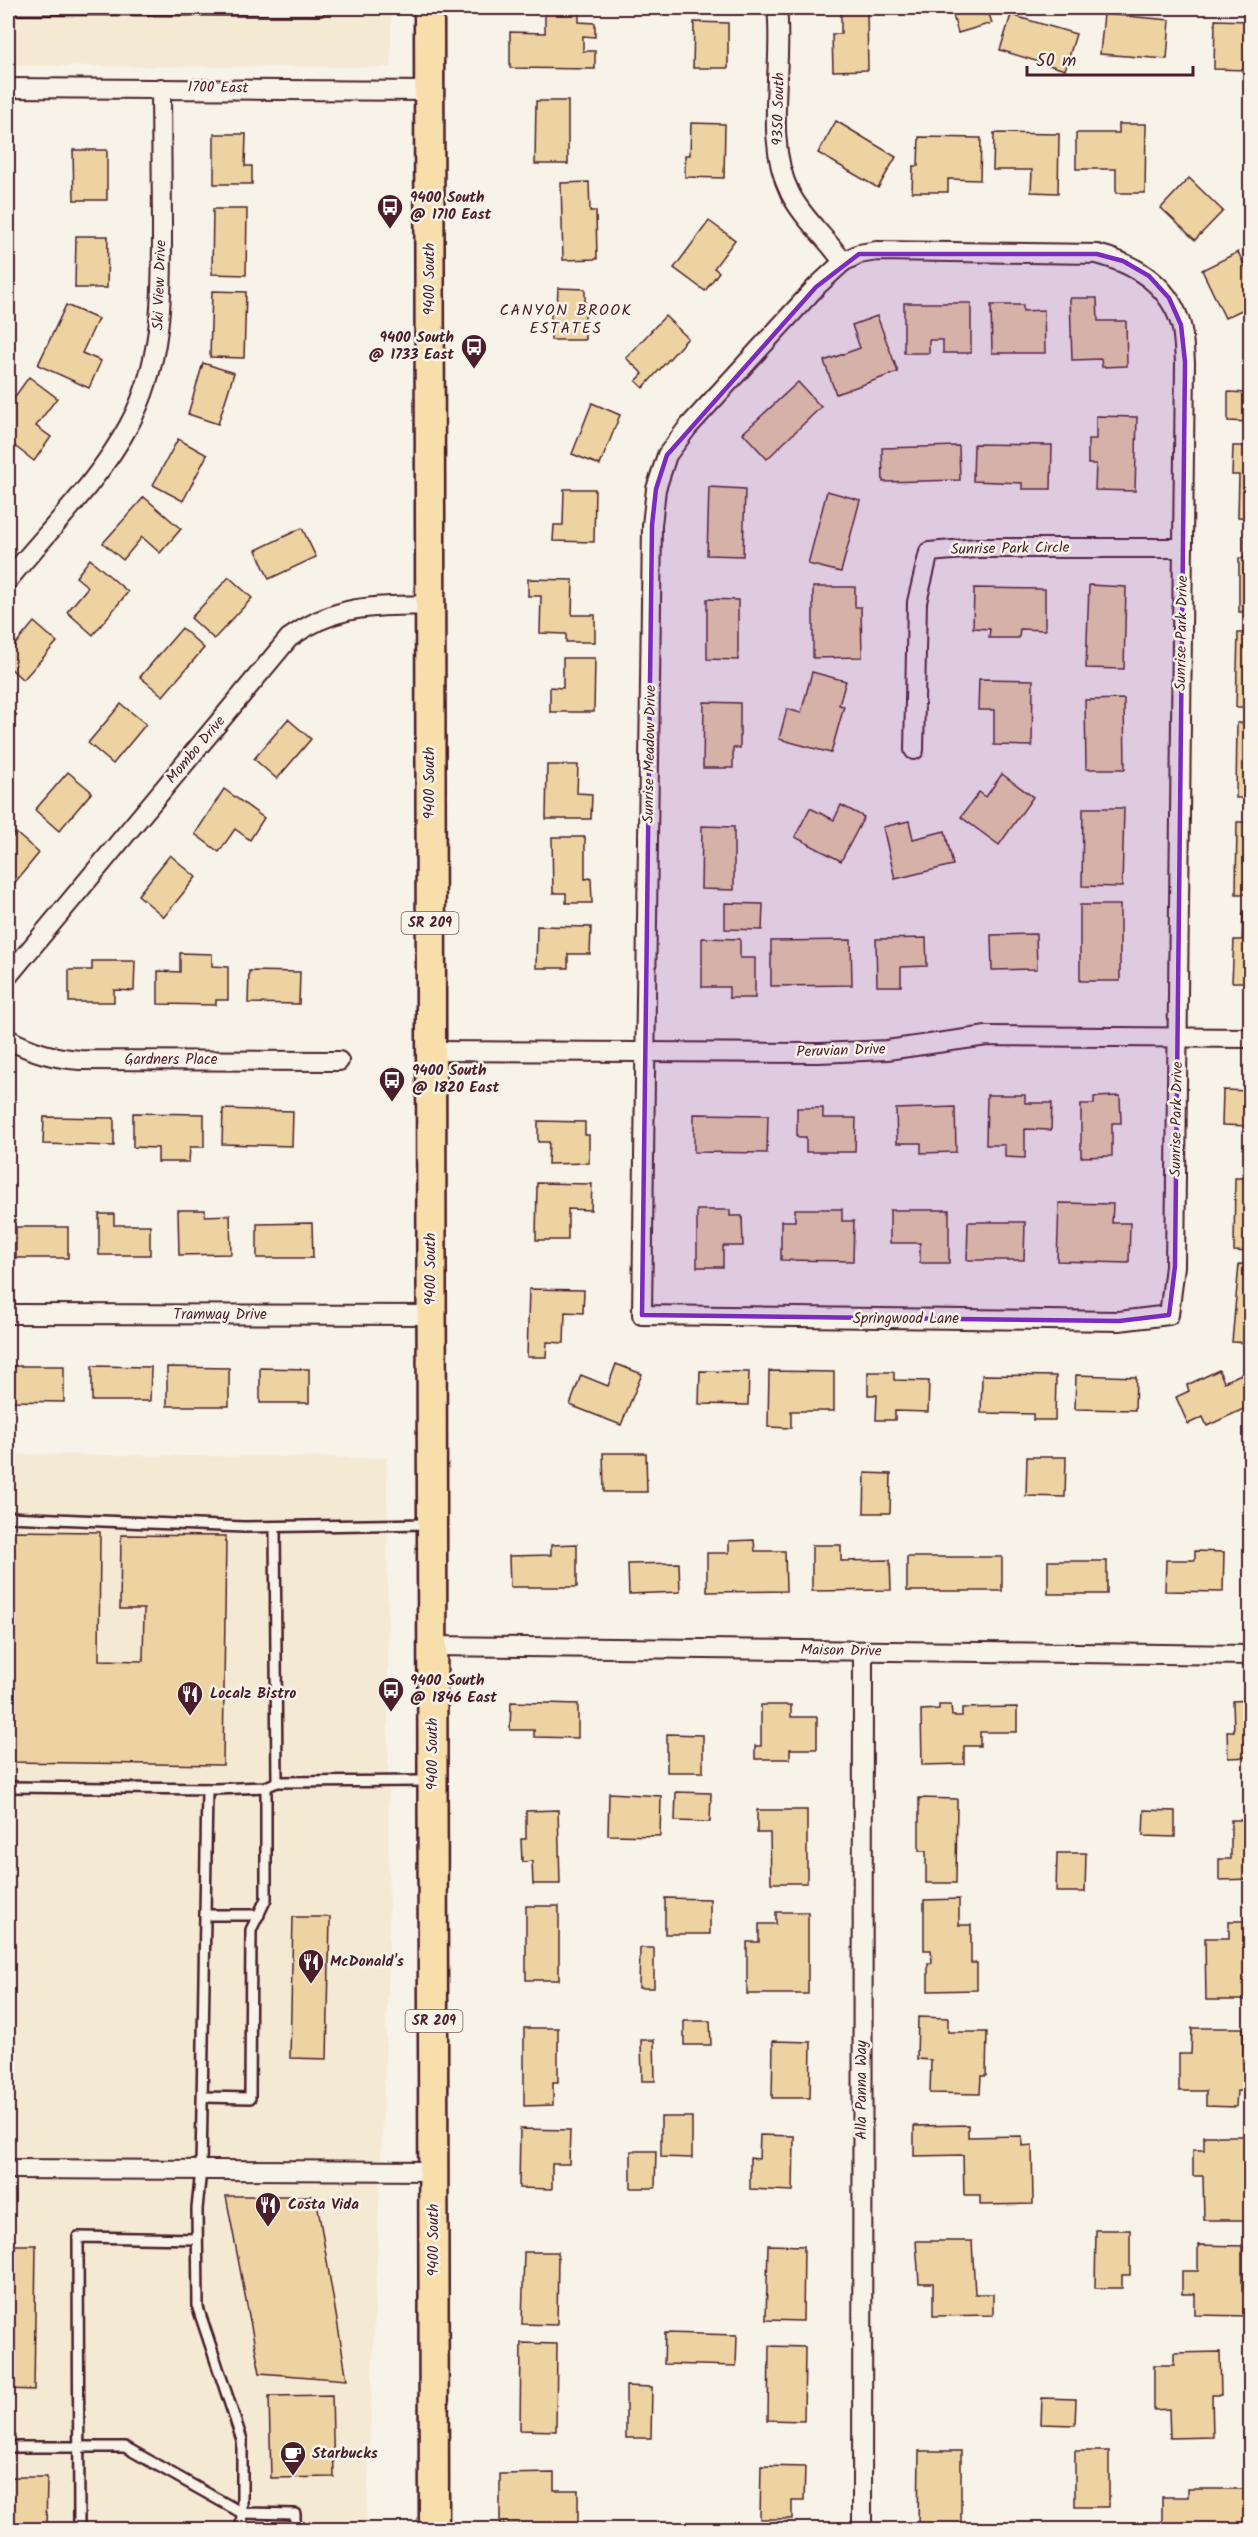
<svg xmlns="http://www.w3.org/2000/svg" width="1258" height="2537" font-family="Kalam,sans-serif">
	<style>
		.built { fill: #f4e9d3 }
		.building { fill: #edd3a2; stroke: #4a1f2b; stroke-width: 1.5 }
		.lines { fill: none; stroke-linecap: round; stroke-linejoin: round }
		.service-casing { stroke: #4a1f2b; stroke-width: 14 }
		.minor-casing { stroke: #4a1f2b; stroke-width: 22 }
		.primary-casing { stroke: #4a1f2b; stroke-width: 33 }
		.service { stroke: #f7f3e8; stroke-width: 9 }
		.minor { stroke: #f7f3e8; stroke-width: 18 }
		.primary { stroke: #f8deab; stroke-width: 28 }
		.marked { fill: #7b2cbf; fill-opacity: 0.2; stroke: #7b2cbf; stroke-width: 4.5; stroke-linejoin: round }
		.labels { text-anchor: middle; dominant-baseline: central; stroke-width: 5; stroke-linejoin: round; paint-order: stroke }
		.shield { fill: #f7f3e8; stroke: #7e5f64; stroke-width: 1.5 }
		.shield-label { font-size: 14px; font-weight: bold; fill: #4a1f2b }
		.street-label { font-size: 15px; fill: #4a1f2b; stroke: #f7f3e8 }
		.poi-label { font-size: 15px; font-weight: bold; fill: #4a1f2b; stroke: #f7f3e8; text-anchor: start }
		.neighbourhood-label { font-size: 16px; letter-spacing: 1.5px; fill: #4a1f2b; stroke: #f7f3e8 }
	</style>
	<rect width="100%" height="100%" fill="#f7f3e8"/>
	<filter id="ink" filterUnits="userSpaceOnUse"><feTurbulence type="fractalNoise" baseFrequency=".0167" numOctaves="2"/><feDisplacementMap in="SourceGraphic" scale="12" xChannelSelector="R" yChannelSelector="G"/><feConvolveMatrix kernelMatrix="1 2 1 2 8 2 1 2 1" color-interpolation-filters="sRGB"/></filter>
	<g filter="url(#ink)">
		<g class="built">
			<path d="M8,8H391V67L8,66Z"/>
			<path d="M8,1454L387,1458L389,1961L366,2529L8,2530Z"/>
		</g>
		<g class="building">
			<path d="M545,8L579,9V22L595,23V37L583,36V51H595V69L510,68V32L545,33Z"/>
			<path d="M951,8H987L992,23L958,33Z"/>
			<path d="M841,12H867L868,70L833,71L832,34H841Z"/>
			<path d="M1104,14L1170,20L1167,59L1100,54Z"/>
			<path d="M1011,15L1076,34L1065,70L1000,50Z"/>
			<path d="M1215,20L1248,21L1246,70L1214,69Z"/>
			<path d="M694,22L728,23V68H693Z"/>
			<path d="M536,101H568V164H535Z"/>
			<path d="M836,121L896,157L878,188L818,153Z"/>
			<path d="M691,123L725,124L724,178L685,177V155H690Z"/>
			<path d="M1119,124H1146L1145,193H1116V169H1076V133H1119Z"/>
			<path d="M994,133L1059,134L1058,193L1031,192L1032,170H993Z"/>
			<path d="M214,134H246L245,166H252V184H214Z"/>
			<path d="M919,137L981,138L980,180L948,179V192H912L913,166H918Z"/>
			<path d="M73,150H107V200H74Z"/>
			<path d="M1189,178L1223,211L1195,240L1161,208Z"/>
			<path d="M589,182L590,211H596L597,259L563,260L561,183Z"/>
			<path d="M213,209H247L246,275L212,274Z"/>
			<path d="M709,221L735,240L714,268L719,272L705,291L674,268Z"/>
			<path d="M76,236H108L107,288H75Z"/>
			<path d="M1238,252L1250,277V306L1225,318L1202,270Z"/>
			<path d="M558,288L585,289V340H551V308H557Z"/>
			<path d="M212,291L246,292L244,358L210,357Z"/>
			<path d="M1070,298H1097L1098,321H1126L1127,366L1102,367L1101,359L1072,360Z"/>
			<path d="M904,303H971V353H943V340H929V353H904Z"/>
			<path d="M66,305L98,319L82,353L101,361L89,388L38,365Z"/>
			<path d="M991,305H1023V311L1044,310L1045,353H992Z"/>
			<path d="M665,316L688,338L643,388L636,381L643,374L626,358Z"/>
			<path d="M877,316L898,372L836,394L824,361L860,348L852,325Z"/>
			<path d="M1249,344L1250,422L1228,421V392L1248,393Z"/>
			<path d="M203,363L234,373L218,424L188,414Z"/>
			<path d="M29,377L57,398L36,426L51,437L34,461L8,441V406Z"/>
			<path d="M798,382L821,407L767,459L743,433Z"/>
			<path d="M592,403L620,415L600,465L572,454Z"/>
			<path d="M1096,416L1137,417L1135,491L1095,490L1096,464H1088V439H1096Z"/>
			<path d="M178,439L207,455L183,501L153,485Z"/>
			<path d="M974,444L1052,445L1051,489H1022V483L973,481Z"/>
			<path d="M959,446L960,480L883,482L882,448Z"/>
			<path d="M1233,446H1250V518L1238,517L1239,475H1232Z"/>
			<path d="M709,487L745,489L743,556L707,555Z"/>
			<path d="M564,489H595L594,542L553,541L554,525H563Z"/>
			<path d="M827,491L860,500L841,572L808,564Z"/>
			<path d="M144,497L181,529L160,553L142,537L123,560L103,543Z"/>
			<path d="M302,528L316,557L269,579L256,550Z"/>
			<path d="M1245,535H1250V612H1239V558H1245Z"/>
			<path d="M90,559L128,592L93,635L67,612L88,587L76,577Z"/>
			<path d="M229,577L252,598L214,639L191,618Z"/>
			<path d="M528,579L573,580L572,615H595V642H566V634L540,633L541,596H528Z"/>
			<path d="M1089,585L1126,587L1124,669L1086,668Z"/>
			<path d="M813,587H855V607H861L862,657L813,658Z"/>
			<path d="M974,588L1045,589V630L1020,629L1019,638H989L990,629L973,628Z"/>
			<path d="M707,599L738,600V660L707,659Z"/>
			<path d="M34,622L57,642L23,680L8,666V653Z"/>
			<path d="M182,628L204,648L163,696L140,677Z"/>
			<path d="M1238,633H1250V707H1236Z"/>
			<path d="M563,658H595L594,712H550V687L563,688Z"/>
			<path d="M812,672L846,681L839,705L844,706L831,753L779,739L787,709L801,713Z"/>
			<path d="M979,679L1033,680L1032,746L994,745V710H978Z"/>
			<path d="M1124,699L1125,769H1086L1085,700Z"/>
			<path d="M704,702L740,703V748H733V768H703Z"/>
			<path d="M121,704L146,724L113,764L88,743Z"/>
			<path d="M8,707L17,715L8,726Z"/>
			<path d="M288,719L311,739L277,779L254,759Z"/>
			<path d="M1237,723H1250V798H1236Z"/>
			<path d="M547,765H578L577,793L592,794L591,819H546Z"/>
			<path d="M68,772L92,792L59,831L35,810Z"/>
			<path d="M1002,774L1033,797L999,845L961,817L979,792L986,797Z"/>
			<path d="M224,789L264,818L250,840L235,829L219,852L195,834Z"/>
			<path d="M841,805L864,817L841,861L795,837L810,808L834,820Z"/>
			<path d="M1083,808H1124L1122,887L1082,886Z"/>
			<path d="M909,821L913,839L945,831L953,865L895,879L883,827Z"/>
			<path d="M1237,822H1250V894H1236Z"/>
			<path d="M702,826L734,827V890L701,889Z"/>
			<path d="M16,833L39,853L8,891V843Z"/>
			<path d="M552,837H585V879L591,878L592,903H566V893H553Z"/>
			<path d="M170,855L196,877L164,917L138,895Z"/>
			<path d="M725,903L763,904L762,930L725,929Z"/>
			<rect x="1080" y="905" width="40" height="76"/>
			<path d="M1243,913H1250V982H1232L1234,940H1242Z"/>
			<path d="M537,926L591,927L590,954H568V968H536Z"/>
			<path d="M1036,934L1037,969L992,970L991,935Z"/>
			<path d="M702,938L740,939V958H755V998H729V987H702Z"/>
			<path d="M926,938L927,966L901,967V986H877L876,939Z"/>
			<path d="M851,940L852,985L771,986V941Z"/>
			<path d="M180,953L212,954V966L228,967V1000H216V1005L158,1004V971L180,972Z"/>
			<path d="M92,961H135L134,991L114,990V1002H69V970H92Z"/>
			<path d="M249,971L300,972L299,1004L248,1003Z"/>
			<path d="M1223,1090L1250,1091V1126L1222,1125Z"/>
			<path d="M987,1095H1025V1103H1052L1051,1130L1025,1129V1158L1005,1157V1145H986Z"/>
			<path d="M1120,1096L1121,1123H1112V1156L1081,1157V1104H1094V1097Z"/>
			<path d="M955,1107L956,1152L921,1153V1143H897L896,1109Z"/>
			<path d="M797,1108H823V1118H856L855,1152H806V1137H797Z"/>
			<path d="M223,1109L293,1111L292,1146L222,1144Z"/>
			<path d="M133,1113L204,1114V1147H190L189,1162H158V1148L133,1147Z"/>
			<path d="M694,1114L768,1115L767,1153L694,1152Z"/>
			<path d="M44,1117L114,1118V1146L43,1144Z"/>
			<path d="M538,1121L585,1122V1135H589V1163L548,1164L549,1142H538Z"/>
			<path d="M1235,1178H1250V1252L1234,1251Z"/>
			<path d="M537,1183L592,1184L591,1210L568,1209V1240H536Z"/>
			<path d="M1059,1203L1113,1204L1112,1223H1130L1129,1263L1057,1261Z"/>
			<path d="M795,1209H842V1221H854L853,1261L781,1260V1221H795Z"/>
			<path d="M178,1210H205V1216L230,1215L231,1254L179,1255Z"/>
			<path d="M697,1210H730V1216H742L743,1246H723V1267H697Z"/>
			<path d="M890,1210H949V1263H920V1243H890Z"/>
			<path d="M99,1214H114V1225H150V1255H99Z"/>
			<path d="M968,1222H1025L1024,1260H967Z"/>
			<path d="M312,1223L313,1258H257V1224Z"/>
			<rect x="16" y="1227" width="52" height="31"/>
			<path d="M1239,1264L1250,1265V1343L1232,1342Z"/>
			<path d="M529,1289L584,1290L583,1313L565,1312L564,1343L547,1342L546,1357H527Z"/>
			<path d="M616,1364L642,1374L621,1425L570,1405L581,1375L608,1386Z"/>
			<path d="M8,1366H64V1402L8,1401Z"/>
			<path d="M92,1366L151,1367L150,1401H92Z"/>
			<path d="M167,1367L229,1368V1406H167Z"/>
			<path d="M260,1368L309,1369V1403H260Z"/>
			<path d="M1219,1370L1224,1382L1241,1374L1250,1394V1406L1207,1426L1203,1417L1188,1424L1176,1397L1189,1391L1187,1385Z"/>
			<path d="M700,1371L749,1372L748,1405L699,1404Z"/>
			<path d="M769,1371L834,1372V1411H791V1428L768,1427Z"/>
			<path d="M868,1372H894V1380L929,1381L928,1412L895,1411V1420H876L877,1395H868Z"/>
			<path d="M982,1375L1056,1376L1055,1420H1033V1414L981,1413Z"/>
			<path d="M1076,1375L1136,1377L1135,1410L1075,1409Z"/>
			<path d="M603,1453H646L647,1492H604Z"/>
			<path d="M1027,1457H1066L1065,1497L1026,1496Z"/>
			<path d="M865,1473L891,1474L890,1513H864Z"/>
			<path d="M8,1531L100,1532L99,1660L143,1661L144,1609H120L121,1535L226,1536L223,1765L8,1762Z"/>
			<path d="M754,1540L755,1551H785L786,1591L707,1592V1553H729V1541Z"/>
			<path d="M577,1544V1587H510L509,1556L551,1555V1545Z"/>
			<path d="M812,1545H841V1561L890,1560L891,1590L812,1591Z"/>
			<path d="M1195,1551L1224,1552L1223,1592L1165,1591L1166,1560H1195Z"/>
			<rect x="907" y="1557" width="95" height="34"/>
			<rect x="1048" y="1561" width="59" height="33"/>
			<path d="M679,1563L680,1592L629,1594L628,1564Z"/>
			<path d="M1250,1700V1757L1228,1758L1227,1731H1234L1233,1701Z"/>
			<path d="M511,1702L578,1704V1738L534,1737V1730H510Z"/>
			<path d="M761,1705H791V1717H817V1749H790V1759H755V1746H761Z"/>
			<path d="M939,1705H951L952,1716H962V1708L1017,1707V1732H980V1746H964V1764L922,1765L921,1710L939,1709Z"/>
			<path d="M667,1734L703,1735V1772H667Z"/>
			<path d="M676,1792L711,1793L710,1822L675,1821Z"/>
			<path d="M609,1793L661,1796L660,1836L608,1835Z"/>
			<path d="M919,1798L957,1799L956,1883H926V1851H919Z"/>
			<path d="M558,1810L560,1884H533L532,1861L522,1862L521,1839H526V1811Z"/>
			<path d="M757,1810H807V1883H771L770,1833H757Z"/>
			<path d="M1144,1810L1175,1811V1837L1143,1836Z"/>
			<path d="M1231,1820H1250V1879L1219,1880V1859H1231Z"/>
			<path d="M1057,1853H1086L1085,1892H1056Z"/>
			<path d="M665,1898L710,1899V1934H665Z"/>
			<path d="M959,1899V1925H971V1963H977V1990L928,1991V1963H932L931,1950H924V1900Z"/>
			<rect x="526" y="1906" width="33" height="74"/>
			<path d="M776,1912H808V1994H747V1942H759V1924H776Z"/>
			<path d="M293,1917H330L327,2059L290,2058Z"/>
			<path d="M1229,1921H1250L1247,2000H1206L1205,1938H1229Z"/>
			<path d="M640,1948H654V1988H639Z"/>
			<path d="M918,2017L948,2018V2032H987L986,2076H981L980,2094L930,2093L931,2060L917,2059Z"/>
			<path d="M684,2021H710L711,2045H684Z"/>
			<path d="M524,2028H558V2082H553V2105L524,2106Z"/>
			<path d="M1192,2028H1243V2063H1250V2091H1237L1236,2107L1206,2106V2091H1179V2054H1191Z"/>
			<path d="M641,2040H654L655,2081H642Z"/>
			<path d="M773,2041L811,2042L810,2098H772Z"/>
			<path d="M661,2117H692V2158L661,2157Z"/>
			<path d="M968,2125V2137L1022,2136V2146L1032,2145L1033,2204L980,2205V2195H964L963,2155L914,2156V2126Z"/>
			<path d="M520,2129L570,2130L569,2164H552V2189L519,2188Z"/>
			<path d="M760,2135L794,2136L793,2191L750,2189V2158L759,2159Z"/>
			<path d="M1204,2136H1250V2176H1246V2220H1204L1203,2176H1193V2150H1204Z"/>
			<path d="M631,2151H656L655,2188H631Z"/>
			<path d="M226,2196H316L347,2380L260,2373Z"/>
			<path d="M1096,2230H1130V2275H1122V2288H1095Z"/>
			<path d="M916,2241H972L975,2294H993V2315L933,2316V2283H919Z"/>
			<path d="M8,2245H36L34,2390L8,2389Z"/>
			<path d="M768,2245L804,2246L803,2321L766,2320Z"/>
			<path d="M1198,2245L1242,2246V2291H1250V2316L1195,2315V2294H1182V2271H1198Z"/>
			<path d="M524,2252H558L557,2325L522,2324Z"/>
			<path d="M665,2333L737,2335L736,2366L664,2364Z"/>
			<path d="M521,2343L557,2344L556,2431L520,2430Z"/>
			<path d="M769,2346L805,2347L804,2421L768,2420Z"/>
			<path d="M1220,2352L1221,2395H1212L1213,2437L1170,2438L1169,2409L1154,2410V2365H1174V2353Z"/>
			<path d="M626,2386L652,2387L651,2438H626Z"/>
			<path d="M332,2395L334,2477L271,2478L269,2396Z"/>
			<path d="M1042,2398L1076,2399L1075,2425L1041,2424Z"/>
			<path d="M919,2451H961V2530H918Z"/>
			<rect x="1075" y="2451" width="34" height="56"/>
			<path d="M761,2466L805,2467L804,2501H792V2519H760Z"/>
			<path d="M554,2473V2490H578V2524L500,2525V2474Z"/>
			<path d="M8,2477H47L46,2530H8Z"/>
			<path d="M1188,2489H1250V2530L1162,2529V2497H1188Z"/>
		</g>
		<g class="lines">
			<g class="service-casing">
				<g id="service">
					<path d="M8,9L320,10L322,8"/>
					<path d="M8,1517L244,1527L428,1524"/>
					<path d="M275,1527L277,1782"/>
					<path d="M8,1787L216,1789L266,1787L277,1782L428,1781"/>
					<path d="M207,1789L201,2170L197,2209L198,2308L242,2440V2513L295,2514V2530"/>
					<path d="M205,1915H259"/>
					<path d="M203,2097L250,2098L251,1930L266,1899V1787"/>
					<path d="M8,2447H125L242,2513L241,2530"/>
					<path d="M79,2530L78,2237L197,2239"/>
				</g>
			</g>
			<g class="minor-casing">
				<g id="minor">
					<path d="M777,8C784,66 763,139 790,193C803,219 827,238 843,262"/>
					<path d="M8,88L429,91"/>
					<path d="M877,251L1097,254C1135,264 1169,284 1181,325C1184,336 1184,350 1185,362L1175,1266L1169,1315L1119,1321L642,1315L652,525L656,489L667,455L688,427L816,287L843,262L859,254Z"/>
					<path d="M8,580C48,531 99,481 129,425C163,363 162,294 162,225C162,179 161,133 161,88"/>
					<path d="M914,750L917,602L929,552L977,548H1183"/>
					<path d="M8,976L289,638C338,603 372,607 430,605"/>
					<path d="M8,1039C32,1052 53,1058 80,1060L339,1061"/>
					<path d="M430,1051L819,1053L887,1050L987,1036L1250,1038"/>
					<path d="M8,1314L432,1315"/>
					<path d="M432,1646L1250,1655"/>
					<path d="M8,2169L434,2171"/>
					<path d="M862,2530L863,1651"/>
				</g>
			</g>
			<g class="primary-casing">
				<path id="primary" d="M429,8L434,2530"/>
			</g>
			<use href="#service" class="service"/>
			<use href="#minor" class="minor"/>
			<use href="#primary" class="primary"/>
		</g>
	</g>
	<path class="marked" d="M859,254H1097L1123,261L1149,276L1169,298L1181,325L1185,362L1175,1266L1169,1315L1119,1321L642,1315L652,525L656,489L667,455L816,287Z"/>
	<defs>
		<g id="bus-pin" transform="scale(1.35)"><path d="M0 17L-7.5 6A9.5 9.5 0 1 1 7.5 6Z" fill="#4a1f2b" stroke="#f7f3e8"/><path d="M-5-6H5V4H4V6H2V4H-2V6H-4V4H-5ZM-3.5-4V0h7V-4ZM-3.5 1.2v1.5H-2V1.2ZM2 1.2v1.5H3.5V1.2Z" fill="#fff"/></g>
		<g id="restaurant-pin" transform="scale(1.35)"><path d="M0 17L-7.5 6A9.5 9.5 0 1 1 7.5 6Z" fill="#4a1f2b" stroke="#f7f3e8"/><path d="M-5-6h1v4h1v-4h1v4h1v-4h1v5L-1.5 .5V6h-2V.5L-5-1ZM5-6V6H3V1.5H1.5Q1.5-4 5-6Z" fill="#fff"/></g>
		<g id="cafe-pin" transform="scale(1.35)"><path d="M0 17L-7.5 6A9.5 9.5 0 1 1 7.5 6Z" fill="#4a1f2b" stroke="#f7f3e8"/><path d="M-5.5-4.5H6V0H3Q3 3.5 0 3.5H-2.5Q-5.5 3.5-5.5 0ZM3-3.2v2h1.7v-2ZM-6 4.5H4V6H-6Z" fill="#fff"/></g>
	</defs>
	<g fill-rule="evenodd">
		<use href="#bus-pin" x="390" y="207"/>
		<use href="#bus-pin" x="474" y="347"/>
		<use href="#bus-pin" x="392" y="1080"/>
		<use href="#bus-pin" x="391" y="1690"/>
		<use href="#restaurant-pin" x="190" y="1694"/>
		<use href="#restaurant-pin" x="311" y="1962"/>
		<use href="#restaurant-pin" x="268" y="2205"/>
		<use href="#cafe-pin" x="293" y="2454"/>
	</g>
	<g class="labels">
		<g class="shield">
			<rect x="401.5" y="912" width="57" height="22" rx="4.5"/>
			<rect x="405.5" y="2010" width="57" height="22" rx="4.5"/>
		</g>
		<g class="shield-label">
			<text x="430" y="923">SR 209</text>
			<text x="434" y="2021">SR 209</text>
		</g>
		<g class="street-label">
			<text transform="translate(218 88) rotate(1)">1700 East</text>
			<text transform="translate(779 109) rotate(-89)">9350 South</text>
			<text transform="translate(430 279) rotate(-90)">9400 South</text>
			<text transform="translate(160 285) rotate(-88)">Ski View Drive</text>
			<text transform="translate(1010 549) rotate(-1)">Sunrise Park Circle</text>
			<text transform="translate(1182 633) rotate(-89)">Sunrise Park Drive</text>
			<text transform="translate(196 750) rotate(-50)">Mombo Drive</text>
			<text transform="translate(650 754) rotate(-89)">Sunrise Meadow Drive</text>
			<text transform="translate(430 783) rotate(-90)">9400 South</text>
			<text transform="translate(841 1051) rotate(-2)">Peruvian Drive</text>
			<text x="171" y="1060">Gardners Place</text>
			<text transform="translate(1177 1119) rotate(-89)">Sunrise Park Drive</text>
			<text transform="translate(431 1269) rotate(-90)">9400 South</text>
			<text x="220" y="1315">Tramway Drive</text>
			<text x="906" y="1319">Springwood Lane</text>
			<text transform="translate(841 1651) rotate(1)">Maison Drive</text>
			<text transform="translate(433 1754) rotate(-90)">9400 South</text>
			<text transform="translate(862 2090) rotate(-90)">Alla Panna Way</text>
			<text transform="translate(434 2240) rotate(-90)">9400 South</text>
		</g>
		<g class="poi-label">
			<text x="410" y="198">9400 South<tspan x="410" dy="17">@ 1710 East</tspan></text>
			<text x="454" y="338" text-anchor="end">9400 South<tspan x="454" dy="17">@ 1733 East</tspan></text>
			<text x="412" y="1071">9400 South<tspan x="412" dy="17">@ 1820 East</tspan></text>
			<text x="410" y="1681">9400 South<tspan x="410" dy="17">@ 1846 East</tspan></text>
			<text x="210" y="1694">Localz Bistro</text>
			<text x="330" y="1962">McDonald's</text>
			<text x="288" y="2205">Costa Vida</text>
			<text x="312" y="2454">Starbucks</text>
		</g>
		<g class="neighbourhood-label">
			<text x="566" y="310">CANYON BROOK<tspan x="566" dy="18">ESTATES</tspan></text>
		</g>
	</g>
	<rect width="1258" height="2537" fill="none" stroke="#f7f3e8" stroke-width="30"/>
	<rect x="15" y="15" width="1228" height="2507" fill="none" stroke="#4a1f2b" stroke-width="2" filter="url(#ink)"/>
	<path d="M1027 66v9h166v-9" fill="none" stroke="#4a1f2b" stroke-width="3"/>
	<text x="1036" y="66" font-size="18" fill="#4a1f2b" stroke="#f7f3e8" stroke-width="4.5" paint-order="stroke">50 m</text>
</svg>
